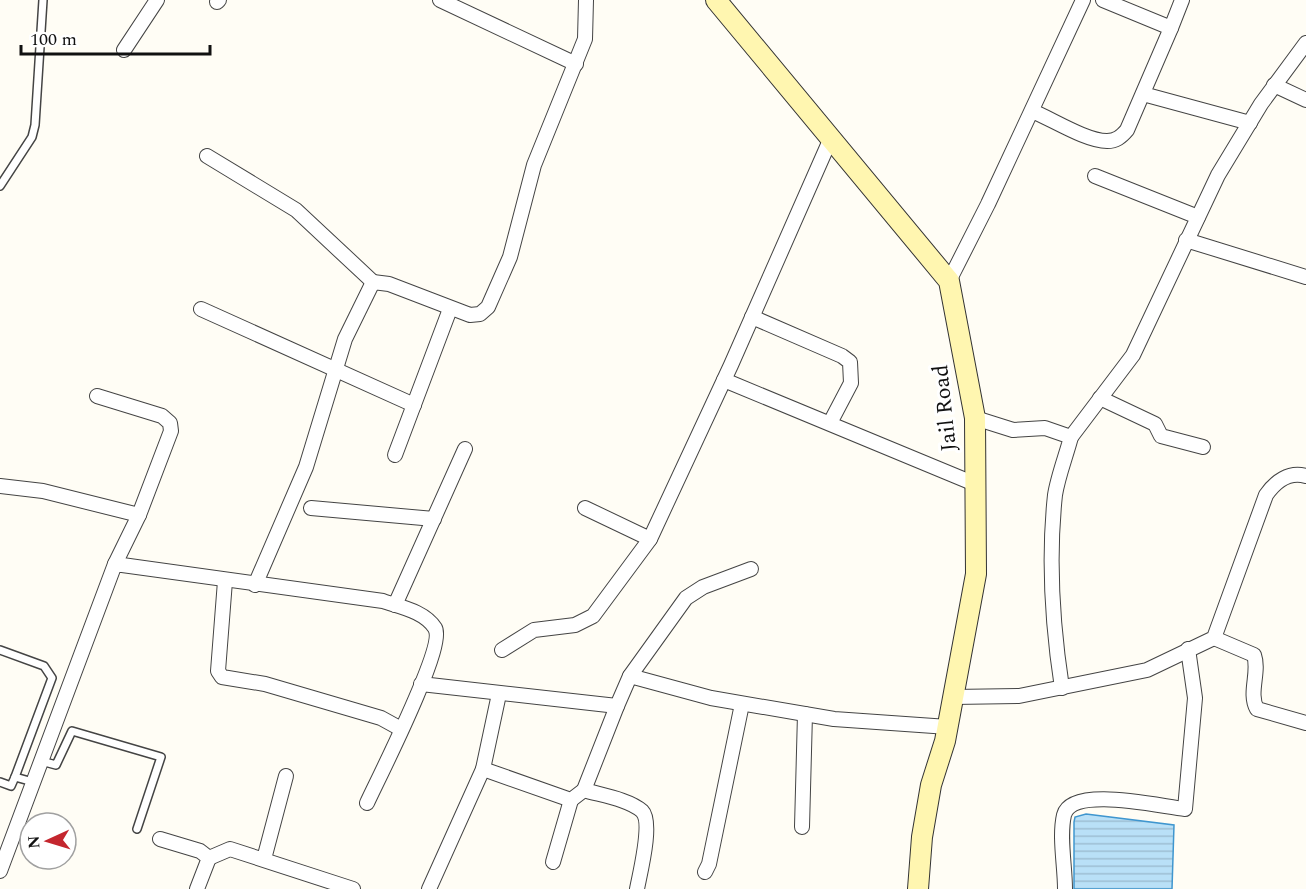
<svg xmlns="http://www.w3.org/2000/svg" width="1306" height="889" font-family="Spectral,serif">
	<style>
		.water { fill: url(#water-rules); stroke: #3f96cf; stroke-width: 1.5 }
		.lines { fill: none; stroke-linecap: round; stroke-linejoin: round }
		.lane-casing { stroke: #444; stroke-width: 10 }
		.street-casing { stroke: #444; stroke-width: 16 }
		.secondary-casing { stroke: #333; stroke-width: 22 }
		.lane { stroke: #fff; stroke-width: 7 }
		.street { stroke: #fff; stroke-width: 14 }
		.secondary { stroke: #fff6b0; stroke-width: 20 }
		.labels { text-anchor: middle; dominant-baseline: central; stroke-width: 6; stroke-linejoin: round; paint-order: stroke }
		.street-label { font-size: 22px; fill: #111; stroke: #fff }
	</style>
	<defs>
		<pattern id="water-rules" width="6" height="5" patternUnits="userSpaceOnUse" patternTransform="scale(1.5)"><rect width="6" height="5" fill="#b9e0f7"/><path d="M0 2.5h6" fill="none" stroke="#9ebfd3"/></pattern>
	</defs>
	<rect width="100%" height="100%" fill="#fffdf5"/>
	<path class="water" d="M1086,814L1174,825L1172,889H1074V822L1075,817Z"/>
	<g class="lines">
		<g class="lane-casing">
			<g id="lane">
				<path d="M0,186L32,137L35,125L43,0"/>
				<path d="M0,650L44,666L52,678L15,777"/>
				<path d="M41,761L56,765L72,731L161,757L137,829"/>
				<path d="M0,782L11,786L15,777L33,782"/>
			</g>
		</g>
		<g class="street-casing">
			<g id="street">
				<path d="M440,0L576,64"/>
				<path d="M1103,0L1171,28L1182,0"/>
				<path d="M217,2L219,0"/>
				<path d="M124,50L157,0"/>
				<path d="M1274,85L1306,100"/>
				<path d="M1143,94L1250,123"/>
				<path d="M1032,111C1052,119 1086,141 1107,141C1116,141 1121,137 1127,130L1171,28"/>
				<path d="M207,156L296,210L373,282"/>
				<path d="M1095,176L1198,217"/>
				<path d="M1186,240L1306,277"/>
				<path d="M949,281L988,204L1083,0"/>
				<path d="M201,309L414,405"/>
				<path d="M752,317L842,356L850,362L851,383L830,423"/>
				<path d="M724,380L975,484"/>
				<path d="M97,396L162,416L170,423L171,431L139,515"/>
				<path d="M1100,398L1155,424L1161,436L1203,447"/>
				<path d="M975,418L1013,430L1045,428L1071,437C1066,456 1058,476 1055,495C1048,560 1052,623 1062,688"/>
				<path d="M1071,437L1133,355L1218,175L1261,104L1306,43"/>
				<path d="M395,455L450,309"/>
				<path d="M0,486L43,491L139,515L115,564"/>
				<path d="M311,508L434,519"/>
				<path d="M585,508L650,539L731,365L831,138"/>
				<path d="M225,581L218,671L222,677L265,684L381,718L401,729"/>
				<path d="M255,585L306,467L345,339L373,282L389,284L470,315L480,314L488,307L510,257L534,165L585,39L586,0"/>
				<path d="M395,605L465,449"/>
				<path d="M1214,638L1254,655C1260,672 1248,693 1257,709L1306,723"/>
				<path d="M502,650L534,630L575,625L593,616L650,539"/>
				<path d="M630,676L686,598L703,587L751,569"/>
				<path d="M421,684L617,706L630,676L711,698L834,719L948,727"/>
				<path d="M953,697L1019,696L1147,670L1214,638L1266,495C1275,482 1289,471 1306,476"/>
				<path d="M483,769L571,800L584,790L617,706"/>
				<path d="M584,790C600,795 628,799 642,811C653,822 640,873 637,889"/>
				<path d="M802,827L805,714"/>
				<path d="M160,839L200,851L209,858L197,889"/>
				<path d="M209,858L230,849L353,889"/>
				<path d="M264,859L286,776"/>
				<path d="M553,862L571,800"/>
				<path d="M0,871L115,564L383,601C400,607 424,611 435,628C446,646 378,779 367,803"/>
				<path d="M705,872L709,864L742,704"/>
				<path d="M429,889L483,769L499,694"/>
				<path d="M1065,889C1065,866 1059,837 1064,815C1072,785 1162,807 1185,809L1195,698L1188,649"/>
			</g>
		</g>
		<g class="secondary-casing">
			<path id="secondary" d="M716,0L949,281L975,418L976,574L945,741L931,785L922,837L918,889"/>
		</g>
		<use href="#lane" class="lane"/>
		<use href="#street" class="street"/>
		<use href="#secondary" class="secondary"/>
	</g>
	<g class="labels">
		<g class="street-label">
			<text transform="translate(945 408) rotate(-96)">Jail Road</text>
		</g>
	</g>
	<g transform="translate(48 841) rotate(266)"><circle r="28" fill="#ffffff" stroke="#a0a0a0" stroke-width="1.5"/>
	<path d="M0-4.5L10 22L0 15L-10 22Z" fill="#c4262e"/>
	<text y="-9" font-size="16" font-weight="bold" text-anchor="middle" fill="#111111">N</text>
	</g>
	<path d="M21 45v9h189v-9" fill="none" stroke="#111111" stroke-width="3"/>
	<text x="30" y="45" font-size="18" fill="#111111" stroke="#ffffff" stroke-width="4.5" paint-order="stroke">100 m</text>
</svg>
